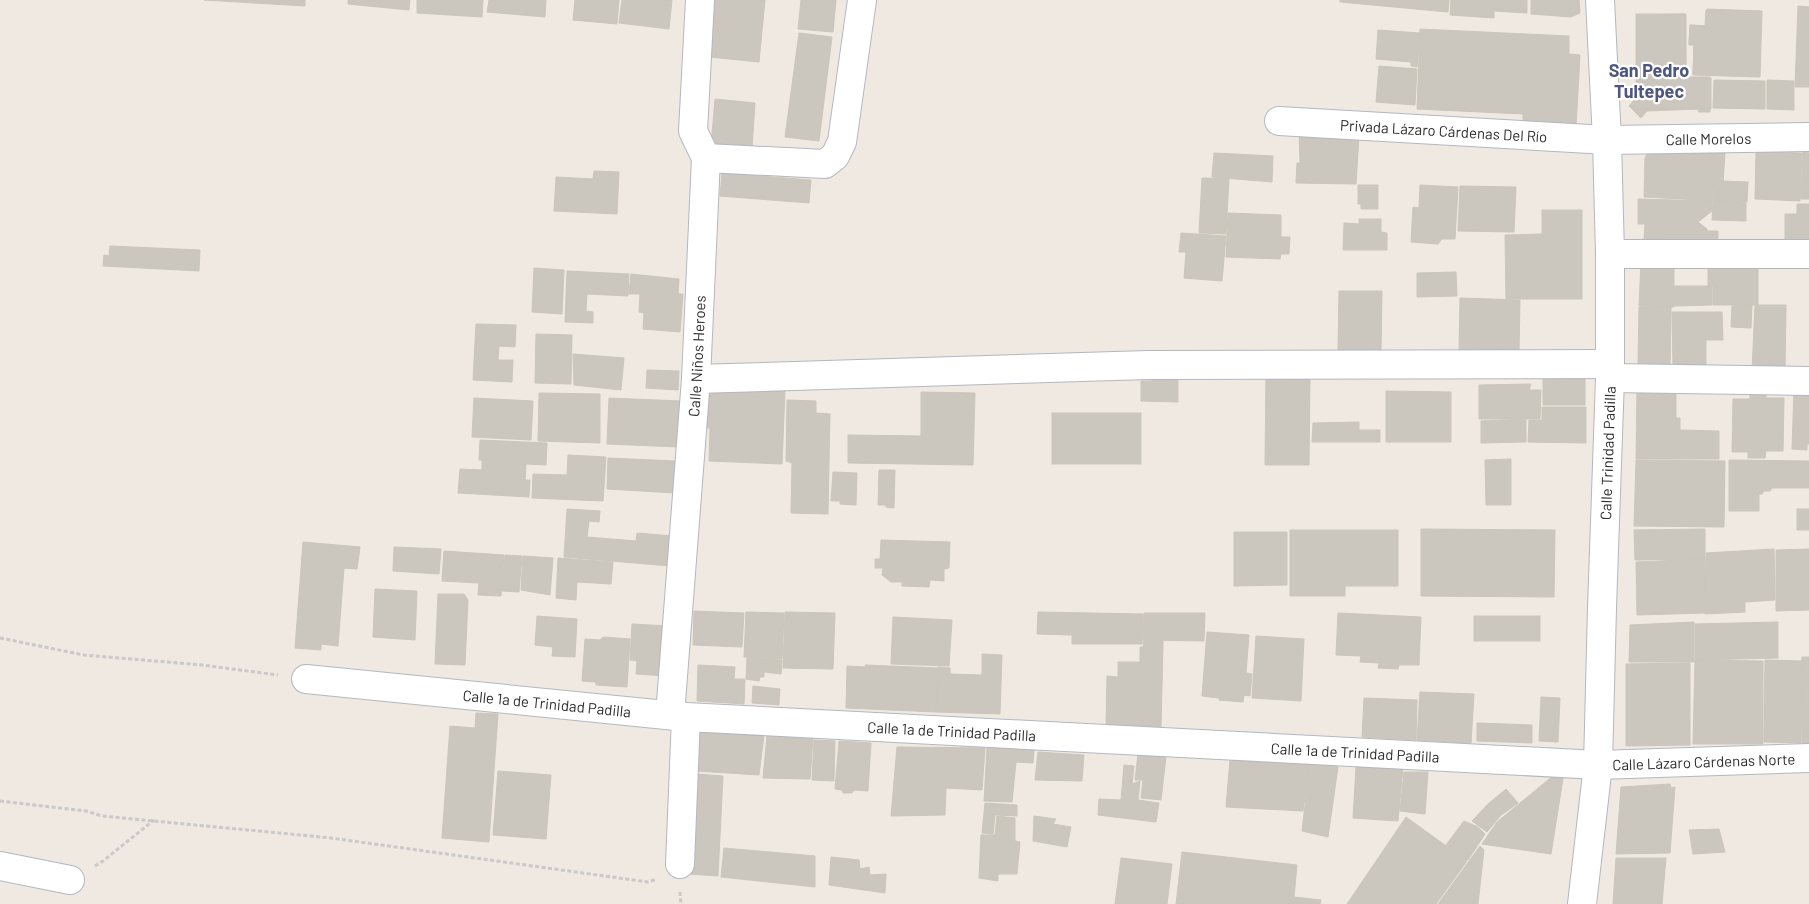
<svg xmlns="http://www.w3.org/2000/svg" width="1809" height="904" font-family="Barlow,sans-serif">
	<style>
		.building { fill: #cbc7bf; stroke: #cbc5ba }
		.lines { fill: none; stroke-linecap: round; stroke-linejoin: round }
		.minor-casing { stroke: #b4b7c1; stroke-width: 30 }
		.path { stroke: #c9c9c9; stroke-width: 3; stroke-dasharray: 4 2.5; stroke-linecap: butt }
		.minor { stroke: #fff; stroke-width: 28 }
		.labels { text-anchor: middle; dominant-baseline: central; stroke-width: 4.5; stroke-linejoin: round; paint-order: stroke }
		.street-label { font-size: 15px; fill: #2e2e2e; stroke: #fff }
		.quarter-label { font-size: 18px; font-weight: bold; fill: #4d5680; stroke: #fff }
	</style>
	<rect width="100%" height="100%" fill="#efe9e1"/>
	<g class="building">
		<path d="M204,0H305V6Z"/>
		<path d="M348,0H410L409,10L348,4Z"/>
		<path d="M417,0H483L482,17L417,13Z"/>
		<path d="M489,0H546L545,17L487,12Z"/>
		<path d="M575,0H619L617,24L573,20Z"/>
		<path d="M622,0H672L669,29L619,23Z"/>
		<path d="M715,0H765L759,62L710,57Z"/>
		<path d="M801,0H836L833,32L798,29Z"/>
		<path d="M1340,0H1449L1448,12L1340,2Z"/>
		<path d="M1451,0H1527V13L1494,11V18L1450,15Z"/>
		<path d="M1531,0H1579L1580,13L1571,17L1531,14Z"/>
		<path d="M1798,6L1809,7V87H1795Z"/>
		<path d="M1707,9L1760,11L1758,76L1693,74L1694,45H1689L1690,25L1707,26Z"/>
		<path d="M1706,10L1762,11L1760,77L1693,75L1694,44H1689L1690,25L1705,26Z"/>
		<path d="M1636,14H1685L1686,77H1710V112H1699L1698,109L1647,111L1641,118L1629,106L1636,98Z"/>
		<path d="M1686,14V78H1711V109H1647L1640,116L1631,105L1637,99V15Z"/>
		<path d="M1420,29L1569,36V54L1580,55L1576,127L1523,124V114L1417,109Z"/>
		<path d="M1378,30L1420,33L1417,67L1411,66V62L1376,59Z"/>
		<path d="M799,33L832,37L819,141L785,137Z"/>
		<path d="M1379,66L1417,69L1415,105L1376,102Z"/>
		<path d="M1714,80L1765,81V109L1713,108Z"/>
		<path d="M1767,80L1794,81V110L1767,109Z"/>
		<path d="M715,99L755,103L752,149L711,146Z"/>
		<path d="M1299,130L1359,136L1356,184L1296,183L1297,163H1300Z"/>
		<path d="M1648,152L1725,153L1723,183H1719L1718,201L1644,197L1645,158Z"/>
		<path d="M1756,152L1802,153L1800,201L1755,199Z"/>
		<path d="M1803,152L1809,153V199H1801Z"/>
		<path d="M1214,153L1273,156L1272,182L1212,177Z"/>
		<path d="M594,171L619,172L617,214L554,211L556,177L593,179Z"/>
		<path d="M722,173L811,180L809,203L720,196Z"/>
		<path d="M1202,178L1229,179L1226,234L1199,233Z"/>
		<path d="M1723,181L1748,182L1747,202L1718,201L1720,183L1724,184Z"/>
		<path d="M1358,185H1378V209H1361V204H1358Z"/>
		<path d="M1420,185L1458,187L1455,239H1442L1438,244L1411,242L1413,207L1419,208Z"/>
		<path d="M1460,186L1516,187L1514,232L1458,231Z"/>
		<path d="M1638,199L1712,201V211L1698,222L1707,229V231H1718V241L1665,242V239H1644L1645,224H1638Z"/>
		<path d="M1713,201L1746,203V221L1712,220Z"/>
		<path d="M1797,204H1809V245L1785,244V214H1797Z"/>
		<path d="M1542,210H1582V299H1506L1505,235L1542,234Z"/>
		<path d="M1228,213L1281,215V237H1290L1289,254H1281L1280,259L1226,257Z"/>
		<path d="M1359,219H1381V232L1387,233V250H1343L1344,223L1359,224Z"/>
		<path d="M1181,233L1226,236L1222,281L1184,278L1186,252H1179Z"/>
		<path d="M110,246L200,250L199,271L103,266L104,255L109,256Z"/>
		<path d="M1641,262H1674V307L1639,306Z"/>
		<path d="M1708,262H1758V305H1713V286H1708Z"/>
		<path d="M534,268L564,270L562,314L532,312Z"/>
		<path d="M567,271L629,274L628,296L587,294L586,311L593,312V323L565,322Z"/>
		<path d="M1456,272L1457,296L1417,297V273Z"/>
		<path d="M631,274L679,279L678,294H683L680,332L643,329L644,313L639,312L640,294H629Z"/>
		<path d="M1674,286H1712V305L1675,306Z"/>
		<path d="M1339,291H1382L1381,350H1338Z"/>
		<path d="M1460,298L1520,300L1519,352L1459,351Z"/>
		<path d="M1752,305L1751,328L1731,327L1732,306Z"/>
		<path d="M1755,305H1786L1785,372L1752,371Z"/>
		<path d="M1639,307H1671L1670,369L1638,368Z"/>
		<path d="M1672,312H1722L1723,340H1706V366L1673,367Z"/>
		<path d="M476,324L516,325L515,347L499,346L498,360H513L512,382L473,380Z"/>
		<path d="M536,334L572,335L571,384L535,383Z"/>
		<path d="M573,354L624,358L621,390L574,385Z"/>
		<path d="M647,370L679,371L678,390L646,388Z"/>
		<path d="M1152,372H1178V402L1141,401V381H1152Z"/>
		<path d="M1585,372V405H1543V373Z"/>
		<path d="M1266,373H1310L1309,465H1265Z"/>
		<path d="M1531,384L1529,390H1541L1540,419H1479V385Z"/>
		<path d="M704,388L785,391L782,464L709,461L710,428H703Z"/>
		<path d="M1794,389L1809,390V444H1807V450L1792,449Z"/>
		<path d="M1676,390V418H1680V430L1719,431V459H1636L1637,392Z"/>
		<path d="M1750,390H1766V398H1784L1783,451H1766L1765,458H1748V452H1732L1733,399H1750Z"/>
		<path d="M1386,391L1451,392V442H1386Z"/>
		<path d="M921,392L975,393L973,465L848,463V435L921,436Z"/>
		<path d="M539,393L600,394V443L538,441Z"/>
		<path d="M474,398L533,401L531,440L472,437Z"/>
		<path d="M609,398L681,401L679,447L607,444Z"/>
		<path d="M787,400L816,401V413L830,414L828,514L791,513L792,463L786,461Z"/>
		<path d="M1542,407H1586V443L1528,442L1529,420H1542Z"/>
		<rect x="1052" y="413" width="89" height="51"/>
		<path d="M1526,419V442L1481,443V421Z"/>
		<path d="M1359,422V430H1380V442H1312L1313,423Z"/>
		<path d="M480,440L547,443L546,465L526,464L525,480H530L529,497L458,493L460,469L482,470V460H479Z"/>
		<path d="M568,455L606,457L603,501L532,498L533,474L567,475Z"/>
		<path d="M608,458L676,461L675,493L607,489Z"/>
		<path d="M1511,459V505H1486L1485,460Z"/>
		<path d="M1636,460L1725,461L1724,527L1634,526Z"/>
		<path d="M1729,460L1809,461V488H1772L1770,491H1764L1762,494H1759V511H1729Z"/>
		<path d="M879,470H895L894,508L886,507V505H878Z"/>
		<path d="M833,472L857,473L856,505L840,504V501H831Z"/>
		<path d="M567,509L600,511L599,522L589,521L587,537L636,541L637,533L672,536L670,566L564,557Z"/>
		<rect x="1797" y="509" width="12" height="21"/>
		<path d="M1421,529L1555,530L1554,597L1421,596Z"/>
		<path d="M1705,529V559L1635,560L1634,530Z"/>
		<path d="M1290,530H1398V586H1345V596H1290Z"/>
		<path d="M1234,532H1287V585L1234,586Z"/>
		<path d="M881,540L950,542L949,568L944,569V581L930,580L929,587L902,586V582H891L882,575L883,568H875V559H880Z"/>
		<path d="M303,542L360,547L357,569L344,568L338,646L321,644V650L295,648Z"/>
		<path d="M394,547L441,549L439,574L393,571Z"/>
		<path d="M1774,549L1775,600L1745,602V612L1705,614L1706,553Z"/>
		<path d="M1809,549V610L1776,611V550Z"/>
		<path d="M444,551L504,555L501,596L478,595L479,583L442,581Z"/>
		<path d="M505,555L522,556L519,592L502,591Z"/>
		<path d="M523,556L553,558L550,595L521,590Z"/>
		<path d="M558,558L613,562L611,584L577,582L576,600L556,598Z"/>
		<path d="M1705,559V613L1637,615L1636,562Z"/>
		<path d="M375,589L417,591L415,640L373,637Z"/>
		<path d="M438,594H464L468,600L465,665L435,664Z"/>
		<path d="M694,611L744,613L742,647L693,645Z"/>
		<path d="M746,612L784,613L782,659L744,657Z"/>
		<path d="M785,612L835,613L833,669L783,668Z"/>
		<path d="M1038,612L1143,614L1142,644H1072V635L1037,634Z"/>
		<path d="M1144,613H1205L1204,641L1143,640Z"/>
		<path d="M1338,613L1421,617L1419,665H1399L1398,669L1378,668L1379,663L1360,662L1361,656L1336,655Z"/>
		<path d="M537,616L577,619L575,657L552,656L553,647L535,645Z"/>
		<rect x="1474" y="616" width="66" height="25"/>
		<path d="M893,617L952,620L949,666L891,664Z"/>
		<path d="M1694,622V662H1629L1630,625Z"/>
		<path d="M1778,622V658L1695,660V624Z"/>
		<path d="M632,624L669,626L666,676L636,674L637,661L630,660Z"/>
		<path d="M1207,632L1249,635L1246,673L1252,674L1250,696L1244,695L1243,702L1219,700V698L1202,696Z"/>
		<path d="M1256,636L1304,639L1301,701L1252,698Z"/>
		<path d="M603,637L630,639L627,687L596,685V682L582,681L585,639L600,640Z"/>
		<path d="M1144,640L1163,641L1161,729L1106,727L1107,676L1118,677V662H1140V647H1143Z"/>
		<path d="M982,654L1002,655L1000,714L936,712L938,667L950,668V674L982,675Z"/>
		<rect x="1802" y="657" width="7" height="86"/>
		<path d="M747,658L782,660L781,674L764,672V677H760L759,681L746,679Z"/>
		<path d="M1695,660L1763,661V744H1693Z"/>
		<path d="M1765,660L1802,661L1801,743L1764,742Z"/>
		<path d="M1690,663V745L1626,746V664Z"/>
		<path d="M698,665L735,667L734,679H745L744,704L697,701Z"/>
		<path d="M865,665L938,668L936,712L846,708L847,666L866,667Z"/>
		<path d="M753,686L780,689L779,705L752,703Z"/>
		<path d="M1420,692L1474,694L1471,743L1417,740Z"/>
		<path d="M1541,697L1560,698L1558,742L1539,741Z"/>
		<path d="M1364,698L1417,700L1416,740L1362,737Z"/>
		<path d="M476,713L498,714L489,842L442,838L450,726L475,728Z"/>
		<path d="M1477,723L1532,725V743L1477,741Z"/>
		<path d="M698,733L764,735L759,775L697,771Z"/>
		<path d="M767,736L813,738L810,779L763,778Z"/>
		<path d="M814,740L835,741L834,781L812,780Z"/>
		<path d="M839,741L871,743L868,791L854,790L852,793H843L842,790L835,789Z"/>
		<path d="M897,747L985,748L982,790L946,788L945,815L891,816Z"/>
		<path d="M987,748L1034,750L1033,763L1016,762L1012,802L984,801Z"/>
		<path d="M1038,752L1084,755L1082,781L1035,780Z"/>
		<path d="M1138,754L1166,757L1161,800L1141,798L1143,780H1135Z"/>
		<path d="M1230,759L1310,762L1303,811L1226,807Z"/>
		<path d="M1310,762L1338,767L1328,837L1302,831Z"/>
		<path d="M1124,765L1134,766L1132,784L1140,781L1138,800L1159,803L1156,822L1098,815L1099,799L1121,800Z"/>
		<path d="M1565,766L1551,854L1482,844L1497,822Z"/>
		<path d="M1356,767L1403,768L1398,821L1353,818Z"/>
		<path d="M498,771L551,775L546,839L493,835Z"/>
		<path d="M1404,772H1428L1425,814L1400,811Z"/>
		<path d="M696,774L723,776L718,876L689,874Z"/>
		<path d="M1670,784L1671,788L1675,787L1670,853L1616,854L1621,787Z"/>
		<path d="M1506,789L1518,803L1500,816L1487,832L1472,821L1488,804Z"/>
		<path d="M985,803L1017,805V816L995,815L993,834L982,833Z"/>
		<path d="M997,816L1015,818V841L1020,842L1017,874H998V881L979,878L981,835H995Z"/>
		<path d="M1034,816L1056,819L1053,824L1071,827L1067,847L1033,841Z"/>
		<path d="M1406,817L1467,861L1436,904H1347Z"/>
		<path d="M1464,821L1478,827L1485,834L1468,860L1465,859L1446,845Z"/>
		<path d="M1719,829L1725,852L1693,854L1689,830Z"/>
		<path d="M1480,846L1484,850L1478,904H1438Z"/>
		<path d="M724,848L815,856V887L721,877Z"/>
		<path d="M1182,852L1297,865L1294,897L1321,900L1320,904H1176Z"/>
		<path d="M831,857L859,860L860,869L869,867L870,875L886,874L885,893L829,885Z"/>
		<path d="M1121,858L1172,864L1167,904H1115Z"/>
		<path d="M1616,858H1666L1662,904H1613Z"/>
	</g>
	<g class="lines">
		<g class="minor-casing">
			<g id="minor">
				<path id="s1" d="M1279,121L1607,140L1809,137"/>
				<path d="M706,158L825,164L835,156L842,142L862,0"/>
				<path d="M1610,254H1809"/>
				<path d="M1610,378L1809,381"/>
				<path d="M696,379L1148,365L1610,364"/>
				<path id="s2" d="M306,679L686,717L1598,765L1809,758"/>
				<path id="s3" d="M670,715L696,379L706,158L693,131L700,0"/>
				<path d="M680,864L686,717"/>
				<path d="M0,866L70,880"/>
				<path id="s4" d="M1582,904L1598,765L1602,608L1610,378V254L1607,140L1600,0"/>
			</g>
		</g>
		<g class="path">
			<path d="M0,638L84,655L202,665L278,675"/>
			<path d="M0,801L86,811L102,816L331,838L648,882L657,879"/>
			<path d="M95,866L103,861L154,820"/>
			<path d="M680,892L681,904"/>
		</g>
		<use href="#minor" class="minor"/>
	</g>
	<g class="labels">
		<g class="street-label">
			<text stroke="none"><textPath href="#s1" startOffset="165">Privada Lázaro Cárdenas Del Río</textPath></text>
			<text stroke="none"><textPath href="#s1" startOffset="430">Calle Morelos</textPath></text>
			<text stroke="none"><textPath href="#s3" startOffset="360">Calle Niños Heroes</textPath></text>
			<text stroke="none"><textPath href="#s4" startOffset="452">Calle Trinidad Padilla</textPath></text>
			<text stroke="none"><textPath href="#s2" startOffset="242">Calle 1a de Trinidad Padilla</textPath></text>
			<text stroke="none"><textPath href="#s2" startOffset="648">Calle 1a de Trinidad Padilla</textPath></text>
			<text stroke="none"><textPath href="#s2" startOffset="1052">Calle 1a de Trinidad Padilla</textPath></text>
			<text stroke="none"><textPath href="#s2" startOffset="1401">Calle Lázaro Cárdenas Norte</textPath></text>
		</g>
		<g class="quarter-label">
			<text x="1649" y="70">San Pedro<tspan x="1649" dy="21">Tultepec</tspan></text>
		</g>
	</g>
</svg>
